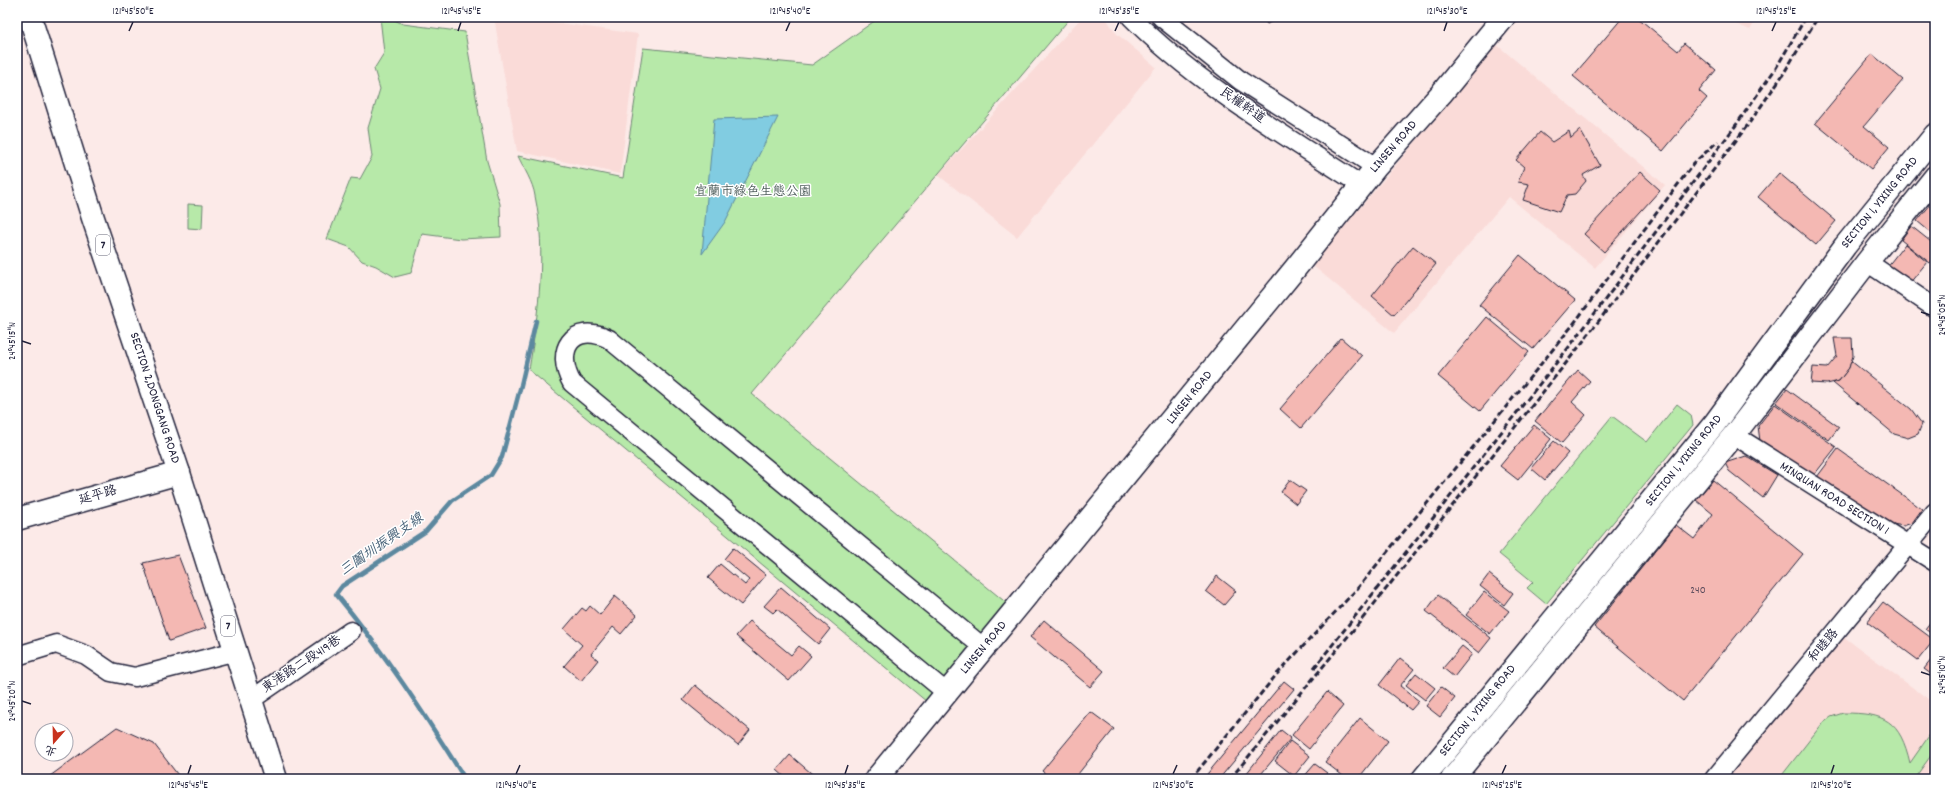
<svg xmlns="http://www.w3.org/2000/svg" width="1952" height="796" font-family="Dekko,'LXGW WenKai TC',sans-serif">
	<style>
		.built { fill: #fadbd8 }
		.green { fill: #b7e9a9; stroke: #6c8672 }
		.water { fill: #81cce1; stroke: #5b889f }
		.lines { fill: none; stroke-linecap: round; stroke-linejoin: round }
		.stream { stroke: #5b889f; stroke-width: 4.5 }
		.building { fill: #f4b8b3; stroke: #22223b }
		.minor-casing { stroke: #22223b; stroke-width: 21 }
		.tertiary-casing { stroke: #22223b; stroke-width: 25 }
		.secondary-casing { stroke: #22223b; stroke-width: 25 }
		.primary-casing { stroke: #22223b; stroke-width: 25 }
		.minor { stroke: #fff; stroke-width: 18 }
		.tertiary { stroke: #fff; stroke-width: 22 }
		.secondary { stroke: #fff; stroke-width: 22 }
		.primary { stroke: #fff; stroke-width: 22 }
		.rail { stroke: #22223b; stroke-width: 3; stroke-dasharray: 6 3; stroke-linecap: butt }
		.ticks { fill: none; stroke: #22223b; stroke-width: 1.5 }
		.labels { text-anchor: middle; dominant-baseline: central; stroke-width: 3; stroke-linejoin: round; paint-order: stroke }
		.number-label { font-size: 11px; fill: #564859 }
		.shield { fill: #fff; stroke: #646476; stroke-width: 1 }
		.shield-label { font-size: 12px; font-weight: bold; fill: #22223b }
		.street-label { font-size: 13px; fill: #22223b; stroke: #fff }
		.park-label { font-size: 13px; fill: #4f5e5c; stroke: #fff }
		.water-label { font-size: 14px; font-style: italic; fill: #435e75; stroke: #fff }
		.neatline { fill: none; stroke: #22223b; stroke-width: 1.5 }
		.ticks-label { font-size: 10px; text-anchor: middle; fill: #22223b }
	</style>
	<rect width="100%" height="100%" fill="#fceae8"/>
	<filter id="ink" filterUnits="userSpaceOnUse"><feTurbulence type="fractalNoise" baseFrequency=".025" numOctaves="2"/><feDisplacementMap in="SourceGraphic" scale="8" xChannelSelector="R" yChannelSelector="G"/><feConvolveMatrix kernelMatrix="1 2 1 2 8 2 1 2 1" color-interpolation-filters="sRGB"/></filter>
	<g filter="url(#ink)">
		<g class="built">
			<path d="M494,17H515L638,34L620,174L517,151Z"/>
			<path d="M1082,17H1105L1117,34L1156,67L1017,237L938,175Z"/>
			<path d="M1720,17H1758L1750,30Z"/>
			<path d="M1497,45L1665,185L1595,268L1509,197L1394,333L1312,265Z"/>
			<path d="M1844,637L1935,704V779H1725Z"/>
		</g>
		<g class="green">
			<path d="M380,17H388L403,24L465,32L487,161L500,204L501,237L461,239L422,234L411,273L395,277L376,266L362,261L349,247L327,239L351,178L360,179L372,157L368,128L380,89L374,69L384,53Z"/>
			<path d="M880,17H1071L752,394L1009,605L927,702L529,370C538,314 547,253 535,196C533,182 524,169 518,156L623,178L643,48L812,65Z"/>
			<path d="M188,204L203,205L202,229L188,228Z"/>
			<path d="M1677,404L1691,415L1693,425L1546,604L1527,588L1533,582L1499,554L1612,416L1647,442Z"/>
			<path d="M1843,713C1885,713 1900,720 1910,763L1931,733L1935,737V750L1914,779H1779L1822,724L1831,717Z"/>
		</g>
		<path class="water" d="M778,117L725,222L702,254L714,119Z"/>
		<g class="lines">
			<path class="stream" d="M465,779C425,715 384,652 336,594L342,586L426,531L452,501L491,475L502,457L521,385L536,321"/>
		</g>
		<g class="building">
			<path d="M1261,17H1280L1267,24Z"/>
			<path d="M1623,17H1637L1678,51L1684,43L1716,70L1699,91L1707,98L1663,151L1573,76Z"/>
			<path d="M1872,54L1903,80L1864,126L1889,147L1871,169L1815,123Z"/>
			<path d="M1580,130L1600,165L1583,175L1586,181L1575,194L1567,195L1559,212L1523,200L1529,184L1518,182L1524,167L1516,160L1540,132L1552,142L1569,131L1571,138Z"/>
			<path d="M1640,172L1660,190L1604,252L1584,234Z"/>
			<path d="M1779,173L1836,221L1816,245L1758,197Z"/>
			<path d="M1935,199V236L1917,221Z"/>
			<path d="M1911,226L1935,245V257L1930,263L1901,240Z"/>
			<path d="M1905,244L1927,262L1909,284L1887,267Z"/>
			<path d="M1413,246L1436,264L1394,315L1372,296Z"/>
			<path d="M1520,255L1575,300L1533,349L1479,305Z"/>
			<path d="M1487,317L1529,352L1480,411L1438,376Z"/>
			<path d="M1341,338L1362,356L1301,428L1280,409Z"/>
			<path d="M1834,338H1852L1853,356L1849,368L1839,381L1827,384L1811,383L1813,367L1827,368L1837,356Z"/>
			<path d="M1851,361L1911,409L1922,424L1918,434L1908,438L1894,434L1833,383L1839,381L1849,368Z"/>
			<path d="M1578,370L1590,381L1572,402L1586,415L1562,443L1535,421Z"/>
			<path d="M1787,389L1839,427L1829,440L1776,403Z"/>
			<path d="M1775,404L1836,447L1814,475L1760,441L1758,426Z"/>
			<path d="M1534,425L1551,439L1518,480L1500,466Z"/>
			<path d="M1554,441L1568,453L1545,480L1531,468Z"/>
			<path d="M1838,449L1922,509L1912,523L1903,526L1893,524L1817,477Z"/>
			<path d="M1746,456L1777,475L1763,498L1729,471L1725,463Z"/>
			<path d="M1290,480L1306,491L1296,504L1281,492Z"/>
			<path d="M1713,480L1803,554L1683,701L1594,627L1676,525L1694,539L1713,514L1696,500Z"/>
			<path d="M733,548L766,575L741,605L708,578L720,564L745,585L749,580L724,559Z"/>
			<path d="M178,555L206,628L169,641L143,563Z"/>
			<path d="M1489,574L1513,593L1504,605L1480,586Z"/>
			<path d="M1217,576L1236,591L1224,605L1206,591Z"/>
			<path d="M781,587L830,629L818,644L777,609L773,613L764,606Z"/>
			<path d="M1484,592L1509,611L1490,634L1466,615Z"/>
			<path d="M1438,595L1491,638L1479,653L1426,611Z"/>
			<path d="M615,596L637,615L621,634L613,627L591,654L598,660L581,681L564,666L582,645L564,629L582,608L586,611L590,606L600,615Z"/>
			<path d="M1883,602L1934,640L1918,660L1867,622Z"/>
			<path d="M1935,616V636L1925,629Z"/>
			<path d="M1044,620L1104,671L1090,687L1030,637Z"/>
			<path d="M750,621L791,655L799,646L811,656L789,681L736,636Z"/>
			<path d="M1462,646L1472,654L1454,677L1443,668Z"/>
			<path d="M1935,655V677L1924,669Z"/>
			<path d="M1400,658L1414,669L1400,686L1419,701L1411,710L1379,685Z"/>
			<path d="M1416,673L1435,688L1425,700L1406,685Z"/>
			<path d="M1284,681L1294,689L1219,779H1203Z"/>
			<path d="M695,685L750,730L738,745L683,700Z"/>
			<path d="M1441,687L1455,698L1440,717L1426,706Z"/>
			<path d="M1327,692L1343,706L1309,749L1292,735Z"/>
			<path d="M1091,712L1114,729L1074,779H1052L1042,771Z"/>
			<path d="M1360,718L1388,741L1358,779H1347L1325,762Z"/>
			<path d="M117,727L154,744L181,779H46Z"/>
			<path d="M1281,730L1291,738L1257,779H1242Z"/>
			<path d="M1290,741L1310,756L1294,776L1275,761Z"/>
			<path d="M790,755L818,779H787L777,770Z"/>
			<path d="M1315,764L1327,773L1323,779H1302Z"/>
		</g>
		<g class="lines">
			<g class="minor-casing">
				<g id="minor">
					<path d="M1131,17C1197,84 1283,134 1361,185"/>
					<path d="M1161,17L1241,81L1376,167"/>
					<path d="M1867,262L1935,308"/>
					<path d="M1734,435L1935,562"/>
					<path d="M17,656L56,644L86,655L111,672L135,677L236,651"/>
					<path d="M947,693L572,383C554,351 572,321 609,339L984,648"/>
					<path d="M252,699L351,631"/>
					<path d="M1714,779L1935,512"/>
				</g>
			</g>
			<g class="tertiary-casing">
				<g id="tertiary">
					<path d="M876,779L1294,270L1376,167L1441,94L1504,17"/>
					<path d="M1423,779L1715,423L1845,246L1935,135"/>
					<path d="M1452,779L1734,435L1867,262L1935,177"/>
				</g>
			</g>
			<g class="secondary-casing">
				<path id="secondary" d="M17,519L179,473"/>
			</g>
			<g class="primary-casing">
				<path id="primary" d="M30,17L93,218L179,473L276,779"/>
			</g>
			<use href="#minor" class="minor"/>
			<use href="#tertiary" class="tertiary"/>
			<use href="#secondary" class="secondary"/>
			<use href="#primary" class="primary"/>
			<g class="rail">
				<path d="M1314,668L1580,333L1736,125L1776,68L1806,17"/>
				<path d="M1191,779L1277,674L1357,589L1572,326L1694,163L1718,141"/>
				<path d="M1230,779L1359,623L1582,343L1750,122L1782,76L1818,17"/>
			</g>
		</g>
	</g>
	<path class="ticks" d="M129,31L133,22M458,31L461,22M786,31L790,22M1115,31L1119,22M1444,31L1447,22M1772,31L1776,22M1921,312L1930,315M22,341L31,344M1921,672L1930,675M22,701L31,704M188,774L191,765M516,774L520,765M845,774L848,765M1173,774L1177,765M1502,774L1506,765M1831,774L1834,765"/>
	<g class="labels">
		<g class="number-label">
			<text x="1698" y="591">240</text>
		</g>
		<g class="shield">
			<rect x="96" y="235" width="14" height="20" rx="3"/>
			<rect x="221" y="616" width="14" height="20" rx="3"/>
		</g>
		<g class="shield-label">
			<text x="103" y="245">7</text>
			<text x="228" y="626">7</text>
		</g>
		<g class="street-label">
			<text transform="translate(1242 106) rotate(35)">民權幹道</text>
			<text transform="translate(1394 147) rotate(-49)">LINSEN ROAD</text>
			<text transform="translate(1880 203) rotate(-51)">SECTION 1, YIXING ROAD</text>
			<text transform="translate(154 398) rotate(72)">SECTION 2,DONGGANG ROAD</text>
			<text transform="translate(1190 398) rotate(-51)">LINSEN ROAD</text>
			<text transform="translate(1684 461) rotate(-51)">SECTION 1, YIXING ROAD</text>
			<text transform="translate(98 496) rotate(-16)">延平路</text>
			<text transform="translate(1834 499) rotate(32)">MINQUAN ROAD SECTION 1</text>
			<text transform="translate(1824 646) rotate(-50)">和睦路</text>
			<text transform="translate(984 648) rotate(-50)">LINSEN ROAD</text>
			<text transform="translate(302 665) rotate(-34)">東港路二段419巷</text>
			<text transform="translate(1478 711) rotate(-51)">SECTION 1, YIXING ROAD</text>
		</g>
		<g class="park-label">
			<text x="753" y="192">宜蘭市綠色生態公園</text>
		</g>
		<g class="water-label">
			<text transform="translate(382 545) rotate(-35)">三鬮圳振興支線</text>
		</g>
	</g>
	<rect width="1952" height="796" fill="none" stroke="#fff" stroke-width="44"/>
	<g transform="translate(54 742) rotate(200)"><circle r="19" fill="#ffffff" stroke="#a7a7b1"/>
	<path d="M0-3L7 15L0 10L-7 15Z" fill="#c8321e"/>
	<text y="-6" font-size="11" font-weight="bold" text-anchor="middle" fill="#22223b">北</text>
	</g>
	<rect x="22" y="22" width="1908" height="752" class="neatline"/>
	<g class="ticks-label">
		<text x="133" y="14">121°45'50"E</text>
		<text x="461" y="14">121°45'45"E</text>
		<text x="790" y="14">121°45'40"E</text>
		<text x="1119" y="14">121°45'35"E</text>
		<text x="1447" y="14">121°45'30"E</text>
		<text x="1776" y="14">121°45'25"E</text>
		<text transform="translate(1941 315) rotate(-90)" y="4">24°45'05"N</text>
		<text transform="translate(11 341) rotate(-90)" y="4">24°45'15"N</text>
		<text transform="translate(1941 675) rotate(-90)" y="4">24°45'10"N</text>
		<text transform="translate(11 701) rotate(-90)" y="4">24°45'20"N</text>
		<text x="188" y="788">121°45'45"E</text>
		<text x="516" y="788">121°45'40"E</text>
		<text x="845" y="788">121°45'35"E</text>
		<text x="1173" y="788">121°45'30"E</text>
		<text x="1502" y="788">121°45'25"E</text>
		<text x="1831" y="788">121°45'20"E</text>
	</g>
</svg>
